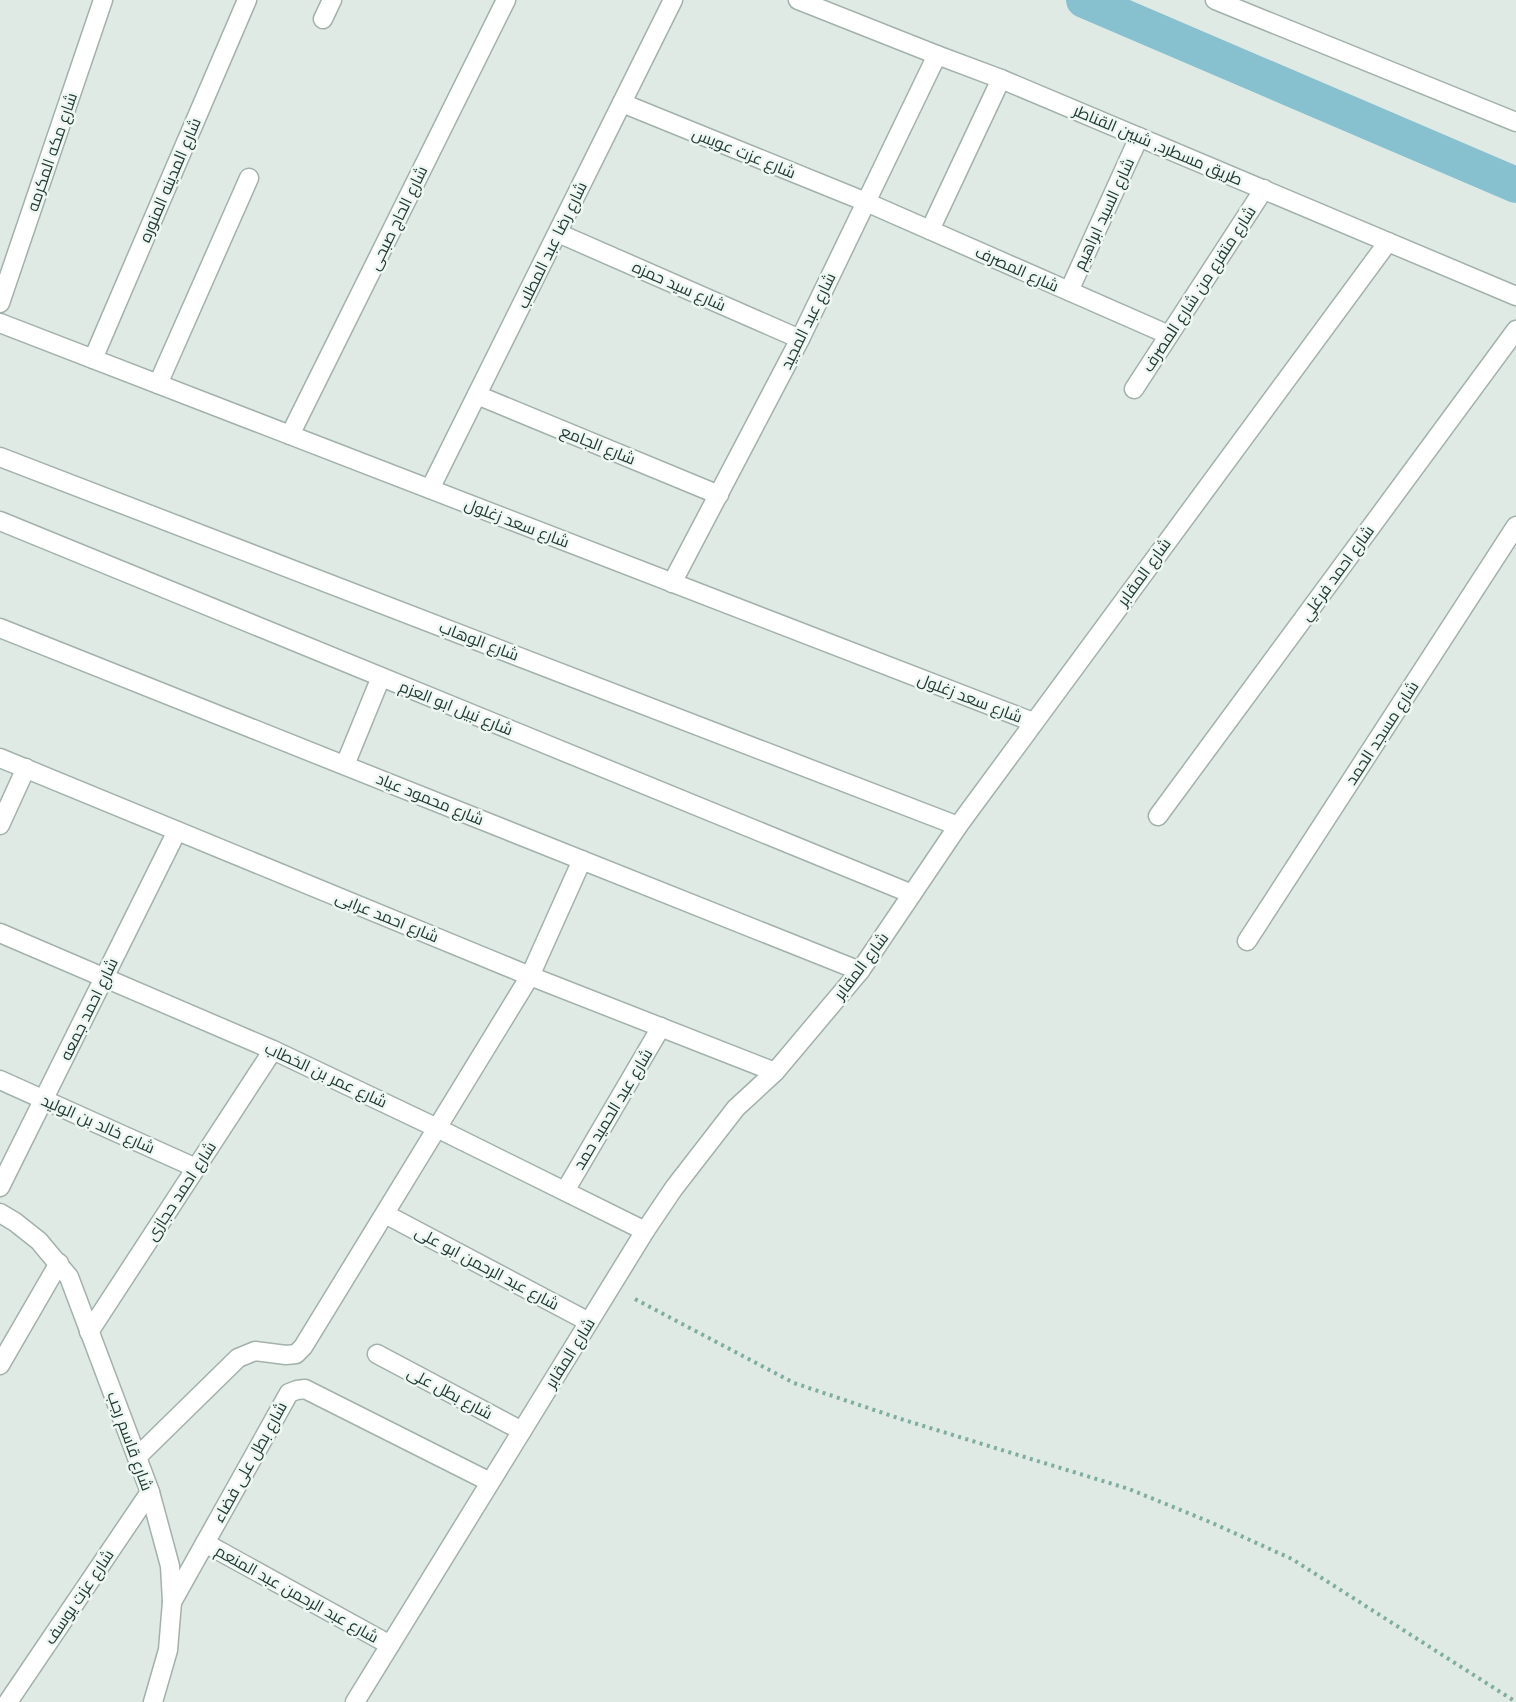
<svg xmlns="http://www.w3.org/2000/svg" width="1516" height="1702" font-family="Helvetica,Cairo,sans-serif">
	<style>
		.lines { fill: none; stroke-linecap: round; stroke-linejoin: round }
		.canal { stroke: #87c0cf; stroke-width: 36 }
		.minor-casing { stroke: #a2b1ac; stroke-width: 21 }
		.path { stroke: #7fada1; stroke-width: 4; stroke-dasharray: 3 4.5; stroke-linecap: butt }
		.minor { stroke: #fff; stroke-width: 18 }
		.labels { text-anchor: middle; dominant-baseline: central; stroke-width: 5; stroke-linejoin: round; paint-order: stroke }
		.street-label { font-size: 16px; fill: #203934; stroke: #eff7f3 }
	</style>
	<rect width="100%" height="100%" fill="#dfeae5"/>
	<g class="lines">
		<path class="canal" d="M1084,0L1516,185"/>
		<g class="minor-casing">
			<g id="minor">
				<path d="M798,0L937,55L1001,79L1516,296"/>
				<path d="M1215,0L1516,122"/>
				<path d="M323,19L332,0"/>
				<path d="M622,103L866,202L1169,335"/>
				<path d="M930,230L1001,79"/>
				<path d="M558,233L800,339"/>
				<path d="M1069,291L1139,137"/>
				<path d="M0,303L103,0"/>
				<path d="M0,323L1033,722"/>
				<path d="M93,359L247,0"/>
				<path d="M158,384L249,178"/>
				<path d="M1134,389L1264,189"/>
				<path d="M477,395L719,495"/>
				<path d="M290,435L506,0"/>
				<path d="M0,457L958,826"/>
				<path d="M430,489L673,0"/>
				<path d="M0,521L912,894"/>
				<path d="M672,583L800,339L937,55"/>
				<path d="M0,628L860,971"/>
				<path d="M0,758L530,976L775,1072"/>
				<path d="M345,765L381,677"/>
				<path d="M1158,816L1516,330"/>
				<path d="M0,825L26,768"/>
				<path d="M0,933L273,1050L437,1128L645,1231"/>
				<path d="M1247,941L1516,526"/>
				<path d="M0,1080L196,1168"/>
				<path d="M0,1187L177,831"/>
				<path d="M565,1191L661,1027"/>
				<path d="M0,1213L15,1222L39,1241L69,1277L150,1492L170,1566L172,1602L168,1650L153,1702"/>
				<path d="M385,1214L589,1322"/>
				<path d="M89,1332L273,1050"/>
				<path d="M377,1354L522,1431"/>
				<path d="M0,1365L59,1263"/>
				<path d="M137,1457L238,1358L255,1351L286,1355L296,1354L303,1347L530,976L582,860"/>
				<path d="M205,1543L390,1645"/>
				<path d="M172,1602L289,1393L297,1390L305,1389L490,1482"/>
				<path d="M8,1702L150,1492"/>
				<path d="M355,1702L645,1231L674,1188L736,1108L775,1072L860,971L958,826L1388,242"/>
			</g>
		</g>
		<path class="path" d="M635,1299L794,1383L904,1420L1129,1489L1210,1522L1292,1559L1516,1702"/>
		<use href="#minor" class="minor"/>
	</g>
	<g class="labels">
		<g class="street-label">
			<text transform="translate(1158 145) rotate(23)">طريق مسطرد, شبين القناطر</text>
			<text transform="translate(52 152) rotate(-71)">شارع مكه المكرمه</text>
			<text transform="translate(744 153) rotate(22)">شارع عزت عويس</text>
			<text transform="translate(170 180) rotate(-67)">شارع المدينه المنوره</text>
			<text transform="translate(1104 214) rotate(-65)">شارع السيد ابراهيم</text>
			<text transform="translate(398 218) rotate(-64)">شارع الحاج صبحى</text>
			<text transform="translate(552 245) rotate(-64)">شارع رضا عبد المطلب</text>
			<text transform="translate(1017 269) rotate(24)">شارع المصرف</text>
			<text transform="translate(679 286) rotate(24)">شارع سيد حمزه</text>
			<text transform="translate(1199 289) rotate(-57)">شارع متفرع من شارع المصرف</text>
			<text transform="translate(808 321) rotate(-64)">شارع عبد المجيد</text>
			<text transform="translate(598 445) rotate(22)">شارع الجامع</text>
			<text transform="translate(517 523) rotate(21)">شارع سعد زغلول</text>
			<text transform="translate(1144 572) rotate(-54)">شارع المقابر</text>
			<text transform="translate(1337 573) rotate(-54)">شارع احمد فرغلي</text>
			<text transform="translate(479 641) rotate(21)">شارع الوهاب</text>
			<text transform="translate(970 698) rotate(21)">شارع سعد زغلول</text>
			<text transform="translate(456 708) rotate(22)">شارع نبيل ابو العزم</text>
			<text transform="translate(1382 733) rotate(-57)">شارع مسجد الحمد</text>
			<text transform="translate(430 799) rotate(22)">شارع محمود عياد</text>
			<text transform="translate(387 917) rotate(22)">شارع احمد عرابى</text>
			<text transform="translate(861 966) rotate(-53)">شارع المقابر</text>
			<text transform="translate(89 1009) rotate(-64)">شارع احمد جمعه</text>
			<text transform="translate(326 1075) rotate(25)">شارع عمر بن الخطاب</text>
			<text transform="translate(613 1109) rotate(-59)">شارع عبد الحميد حمد</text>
			<text transform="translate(98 1124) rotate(24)">شارع خالد بن الوليد</text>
			<text transform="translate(181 1191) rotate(-57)">شارع احمد حجازى</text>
			<text transform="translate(487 1268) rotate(28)">شارع عبد الرحمن ابو على</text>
			<text transform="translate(570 1353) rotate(-58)">شارع المقابر</text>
			<text transform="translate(450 1393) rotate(28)">شارع بطل على</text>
			<text transform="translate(130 1441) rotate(70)">شارع قاسم رجب</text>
			<text transform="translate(250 1462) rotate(-61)">شارع بطل على فضاء</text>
			<text transform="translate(297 1594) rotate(29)">شارع عبد الرحمن عبد المنعم</text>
			<text transform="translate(79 1597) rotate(-56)">شارع عزت يوسف</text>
		</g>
	</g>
</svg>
